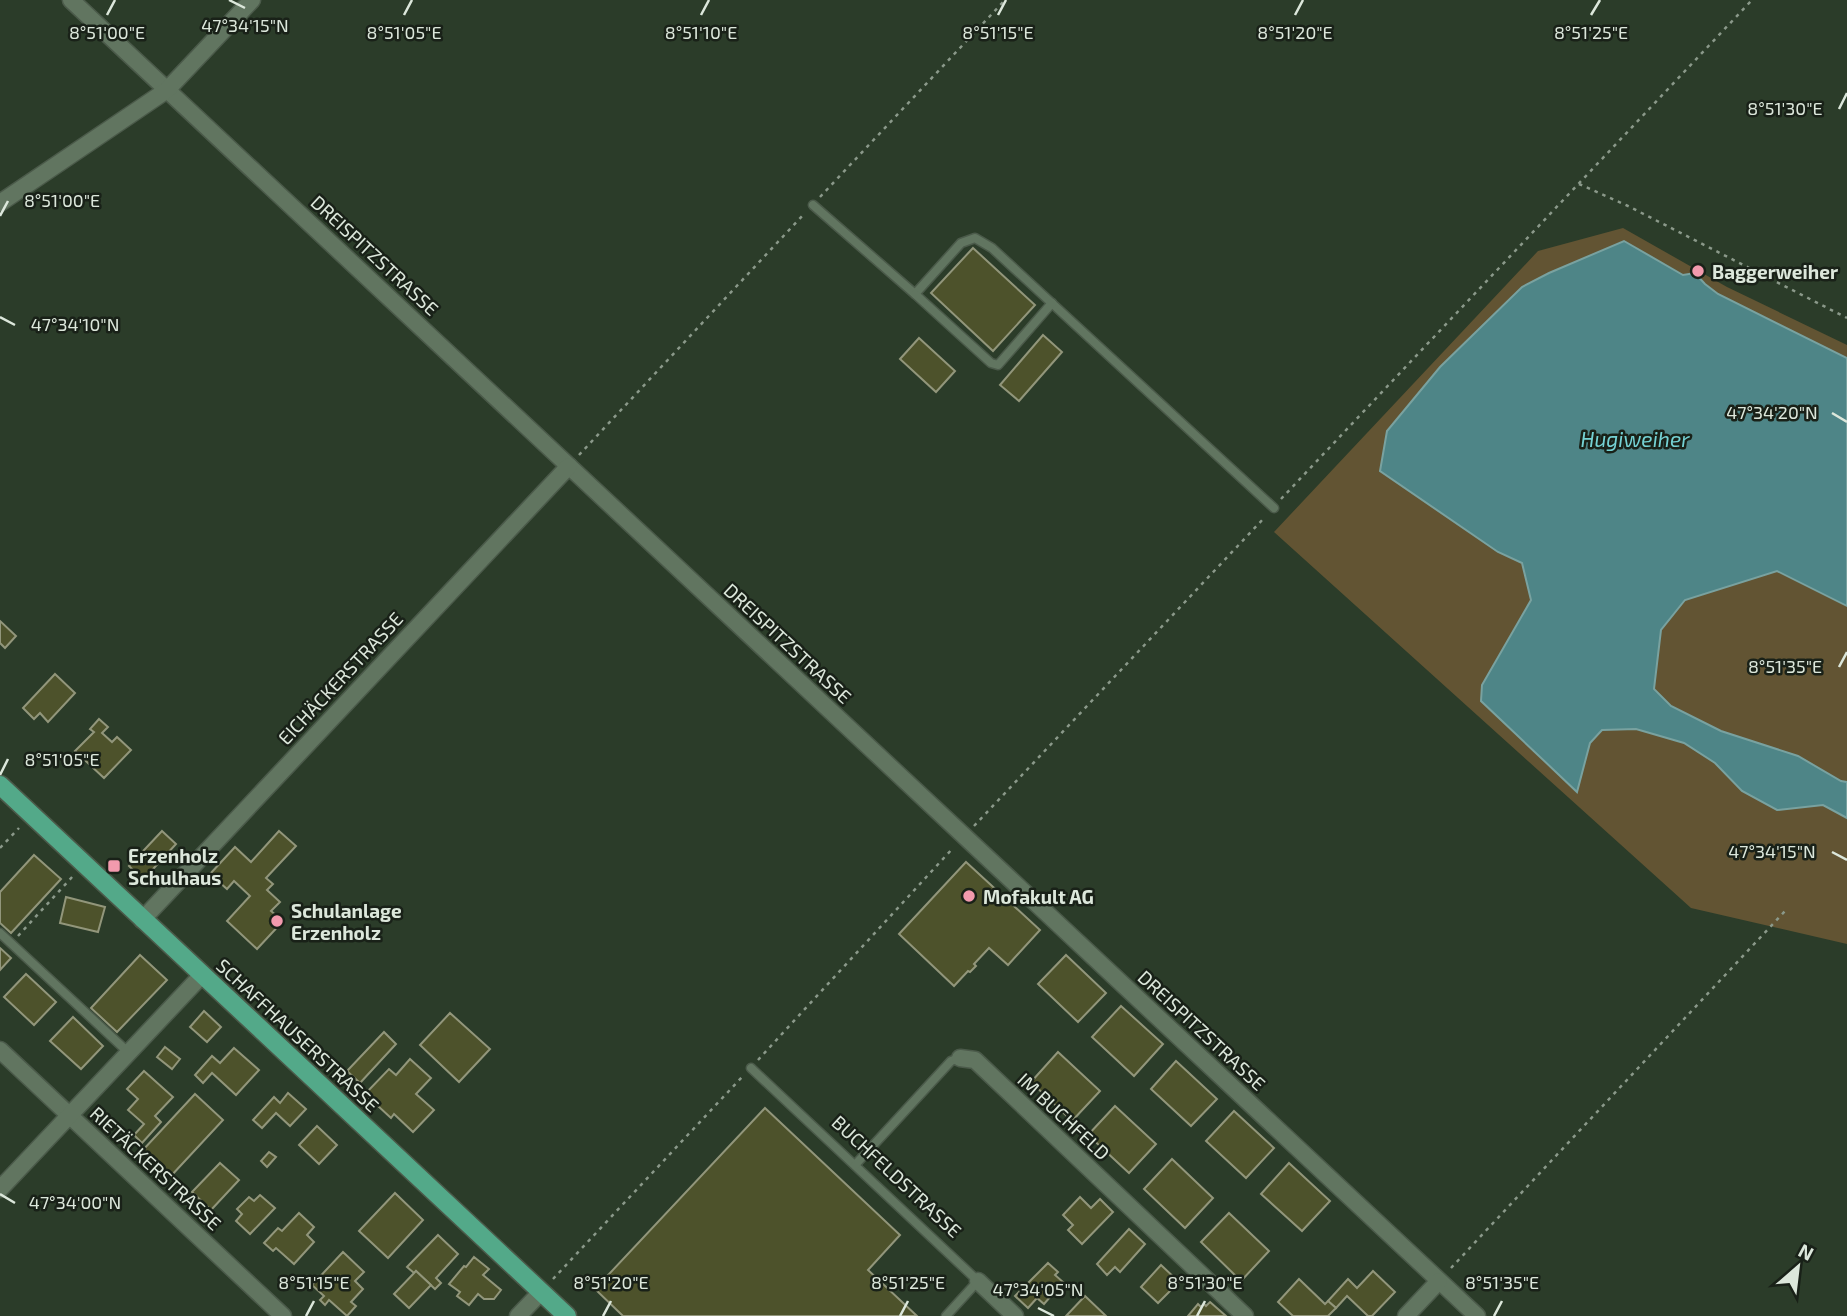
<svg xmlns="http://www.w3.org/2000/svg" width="1847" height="1316" font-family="'Exo 2',sans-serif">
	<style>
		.green { fill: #625433 }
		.water { fill: #4e8587; stroke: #79a2a0; stroke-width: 2 }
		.building { fill: #4d522b; stroke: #92967b; stroke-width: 2 }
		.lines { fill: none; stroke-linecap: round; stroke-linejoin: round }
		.service-casing { stroke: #4b5a4a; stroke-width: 11 }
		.minor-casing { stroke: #4b5a4a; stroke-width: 19 }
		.primary-casing { stroke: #4b5a4a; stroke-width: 21 }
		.path { stroke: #8b998a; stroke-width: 2.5; stroke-dasharray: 3.5 5; stroke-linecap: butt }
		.service { stroke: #617560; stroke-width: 8 }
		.minor { stroke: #617560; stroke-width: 16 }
		.primary { stroke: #53a989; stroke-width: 18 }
		.ticks { fill: none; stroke: #dce7db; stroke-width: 2.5 }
		.poi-dot { fill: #f29aad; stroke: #192118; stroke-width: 2.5 }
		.labels { text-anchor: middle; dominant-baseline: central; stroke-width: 5; stroke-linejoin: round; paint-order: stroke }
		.street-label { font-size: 19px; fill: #dce7db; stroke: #192118 }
		.poi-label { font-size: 19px; font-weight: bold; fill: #dce7db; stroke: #192118; text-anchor: start }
		.water-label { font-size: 21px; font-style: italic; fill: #75d2d4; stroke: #192118 }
		.ticks-label { font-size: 18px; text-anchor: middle; fill: #dce7db; stroke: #192118; stroke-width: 5; stroke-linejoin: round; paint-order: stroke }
	</style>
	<rect width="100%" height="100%" fill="#2b3c29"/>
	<g class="green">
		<path d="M1623,228L1727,287L1847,345V358L1718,294L1705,284L1695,274L1684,275L1624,241L1549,273L1522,287L1440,367L1380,470L1498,552L1522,563L1531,600L1482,685L1577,792L1590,743L1602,730L1636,729L1684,743L1715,763L1742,791L1777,810L1823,805L1847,818V944L1691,908L1274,532L1538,251Z"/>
		<path d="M1777,571L1847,606V782L1841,781L1798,756L1721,731L1671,706L1654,689L1661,630L1685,600Z"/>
	</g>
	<path class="water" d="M1624,241L1683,275L1695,273L1705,284L1718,294L1847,358V606L1777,571L1685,600L1661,630L1654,689L1671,706L1721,731L1798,756L1841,781L1847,782V818L1823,805L1777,810L1742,791L1715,763L1684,743L1636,729L1602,730L1590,743L1577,792L1481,701L1482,685L1531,600L1522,563L1498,552L1380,471L1387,431L1440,367L1522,287L1549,273Z"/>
	<g class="building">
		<path d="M973,248L1035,305L993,351L931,293Z"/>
		<path d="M1043,335L1062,352L1019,401L1000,385Z"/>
		<path d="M919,338L955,371L936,392L900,359Z"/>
		<path d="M0,621L16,636L5,648L0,643Z"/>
		<path d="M55,674L75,693L48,722L40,713L34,719L23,708Z"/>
		<path d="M99,719L108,727L102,733L112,742L117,737L131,750L104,778L75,751L94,732L90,729Z"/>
		<path d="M162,831L176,844L143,880L129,866Z"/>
		<path d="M279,831L296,846L266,878L273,884L267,890L280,902L271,911L283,921L257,949L227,921L250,896L234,881L227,889L210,874L235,847L251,862Z"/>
		<path d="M34,855L61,879L11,933L0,923V892Z"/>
		<path d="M966,862L1040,930L1008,965L989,948L974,964L976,966L970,972L968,971L954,986L899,934Z"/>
		<path d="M66,897L105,907L98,932L60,923Z"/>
		<path d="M0,948L11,958L0,970Z"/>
		<path d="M140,955L167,980L117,1032L91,1008Z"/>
		<path d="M1066,955L1106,993L1078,1022L1038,984Z"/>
		<path d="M26,974L56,1002L34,1025L4,997Z"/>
		<path d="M1121,1006L1163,1044L1134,1076L1092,1037Z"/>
		<path d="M204,1011L221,1027L207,1042L190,1027Z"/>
		<path d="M450,1013L490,1049L459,1082L420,1045Z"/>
		<path d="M73,1017L103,1046L81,1069L50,1041Z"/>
		<path d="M384,1032L396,1044L360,1083L347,1071Z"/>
		<path d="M165,1047L180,1059L172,1069L157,1057Z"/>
		<path d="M234,1048L259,1070L236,1095L212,1073L203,1083L195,1075L212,1056L220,1063Z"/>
		<path d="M1058,1052L1100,1091L1072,1121L1031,1082Z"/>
		<path d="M410,1059L431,1078L416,1094L434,1110L413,1132L394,1114L391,1118L365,1094L389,1069L396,1075Z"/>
		<path d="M1176,1061L1217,1099L1191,1126L1151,1089Z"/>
		<path d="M144,1071L173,1097L155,1116L161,1122L142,1143L134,1135L144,1124L128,1110L138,1099L127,1089Z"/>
		<path d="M288,1093L306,1109L290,1126L276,1113L262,1128L253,1120L274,1097L280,1103Z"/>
		<path d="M195,1094L223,1120L170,1177L142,1151Z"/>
		<path d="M1115,1106L1156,1144L1129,1173L1088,1135Z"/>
		<path d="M765,1108L900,1235L868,1270L917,1316H623L595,1289Z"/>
		<path d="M1234,1111L1274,1148L1246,1178L1206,1141Z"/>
		<path d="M317,1126L337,1145L319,1164L299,1145Z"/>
		<path d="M269,1152L276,1157L267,1167L261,1161Z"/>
		<path d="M1172,1159L1213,1198L1185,1228L1144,1189Z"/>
		<path d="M220,1163L239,1180L211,1210L192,1192Z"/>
		<path d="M1289,1163L1330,1201L1302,1231L1261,1194Z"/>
		<path d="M395,1193L423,1220L388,1258L359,1231Z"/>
		<path d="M260,1195L275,1208L250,1234L236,1221L242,1214L237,1209L249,1197L254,1201Z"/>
		<path d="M1080,1197L1091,1208L1100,1199L1113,1212L1082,1244L1068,1230L1073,1225L1063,1215Z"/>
		<path d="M299,1213L314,1227L307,1235L314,1242L294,1264L276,1248L273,1251L264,1243L278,1228L282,1231Z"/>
		<path d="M1229,1213L1269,1251L1241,1281L1201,1242Z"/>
		<path d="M1129,1229L1145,1244L1120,1272L1115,1267L1107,1275L1097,1264Z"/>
		<path d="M438,1235L458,1254L436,1278L441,1283L435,1289L416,1271L414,1273L407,1267Z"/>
		<path d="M343,1252L364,1272L355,1281L363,1289L351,1302L356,1306L347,1316L329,1300L325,1305L320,1300L324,1296L312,1285Z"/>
		<path d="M474,1257L489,1269L483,1275L501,1290L494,1299H484L478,1294L469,1305L457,1296L460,1292L449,1284L464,1266L466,1267Z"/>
		<path d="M1048,1263L1058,1272L1055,1275L1063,1282L1044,1304L1037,1298L1028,1308L1015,1296Z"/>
		<path d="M1161,1265L1179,1282L1158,1303L1141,1287Z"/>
		<path d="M416,1271L431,1285L409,1308L394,1294Z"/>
		<path d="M1373,1271L1395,1292L1372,1316H1368L1347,1296L1336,1308L1328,1301L1348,1279L1357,1288Z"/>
		<path d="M1299,1279L1325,1304L1328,1301L1336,1308L1328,1316H1293L1278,1302Z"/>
		<path d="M1085,1296L1106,1316H1066Z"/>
		<path d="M1210,1302L1226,1316H1188L1198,1304L1201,1307L1204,1304L1206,1306Z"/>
	</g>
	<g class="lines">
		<g class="service-casing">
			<g id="service">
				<path d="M813,205L915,294L961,243L975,238L992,248L1274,508"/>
				<path d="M915,294L991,363L998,365L1052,303"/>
				<path d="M0,933L129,1053"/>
				<path d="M751,1068L978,1281L946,1316"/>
				<path d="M855,1165L951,1061L960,1058"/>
			</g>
		</g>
		<g class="minor-casing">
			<g id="minor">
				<path d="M71,0L1477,1316"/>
				<path d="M0,203L167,90L252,0"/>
				<path d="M142,920L569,466"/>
				<path d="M0,1050L283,1316"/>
				<path d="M960,1058L975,1060L1245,1316"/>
				<path d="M0,1189L202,975"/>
				<path d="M978,1281L1015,1316"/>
				<path d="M518,1316L541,1292"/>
				<path d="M1406,1316L1439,1281"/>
			</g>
		</g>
		<g class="primary-casing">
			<path id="primary" d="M0,785L567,1316"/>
		</g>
		<g class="path">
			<path d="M1579,184L1628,206L1847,318"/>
			<path d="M820,197L1005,0"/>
			<path d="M579,455L804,214"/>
			<path d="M1281,499L1752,0"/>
			<path d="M974,826L1265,517"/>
			<path d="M0,848L19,828"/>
			<path d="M18,936L73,876"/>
			<path d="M758,1060L953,848"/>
			<path d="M1451,1268L1786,910"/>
			<path d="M553,1279L742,1077"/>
		</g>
		<use href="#service" class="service"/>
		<use href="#minor" class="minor"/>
		<use href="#primary" class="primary"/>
	</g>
	<path class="ticks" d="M229,0L245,8M107,15L115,0M404,15L412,0M701,15L709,0M998,15L1006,0M1295,15L1303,0M1591,15L1600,0M1839,109L1847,93M0,216L8,201M0,317L15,325M1832,413L1847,422M1839,667L1847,652M0,775L8,759M1832,852L1847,860M0,1194L15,1203M1038,1308L1054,1316M306,1316L314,1301M603,1316L611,1301M900,1316L908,1301M1197,1316L1205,1301M1494,1316L1502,1301"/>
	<g class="poi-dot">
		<circle cx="1698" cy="271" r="7"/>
		<rect x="107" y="859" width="14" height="14" rx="3.5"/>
		<circle cx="969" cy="896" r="7"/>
		<circle cx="277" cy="921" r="7"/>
	</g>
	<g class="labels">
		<g class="street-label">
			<text transform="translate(375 255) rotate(43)">DREISPITZSTRASSE</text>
			<text transform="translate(788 643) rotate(43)">DREISPITZSTRASSE</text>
			<text transform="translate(340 678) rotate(-47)">EICHÄCKERSTRASSE</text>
			<text transform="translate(1202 1030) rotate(43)">DREISPITZSTRASSE</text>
			<text transform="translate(298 1035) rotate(43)">SCHAFFHAUSERSTRASSE</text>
			<text transform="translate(1064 1116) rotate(43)">IM BUCHFELD</text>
			<text transform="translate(156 1168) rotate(43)">RIETÄCKERSTRASSE</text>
			<text transform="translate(897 1176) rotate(43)">BUCHFELDSTRASSE</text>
		</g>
		<g class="poi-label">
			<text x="1712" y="271">Baggerweiher</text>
			<text x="128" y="855">Erzenholz<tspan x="128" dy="22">Schulhaus</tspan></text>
			<text x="983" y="896">Mofakult AG</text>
			<text x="291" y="910">Schulanlage<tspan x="291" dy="22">Erzenholz</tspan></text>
		</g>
		<g class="water-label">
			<text x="1635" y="438">Hugiweiher</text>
		</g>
	</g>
	<g class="ticks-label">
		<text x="245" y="32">47°34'15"N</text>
		<text x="107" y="39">8°51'00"E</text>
		<text x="404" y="39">8°51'05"E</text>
		<text x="701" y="39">8°51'10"E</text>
		<text x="998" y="39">8°51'15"E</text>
		<text x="1295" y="39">8°51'20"E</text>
		<text x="1591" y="39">8°51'25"E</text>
		<text x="1785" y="115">8°51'30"E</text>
		<text x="62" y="207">8°51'00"E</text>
		<text x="75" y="331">47°34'10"N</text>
		<text x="1772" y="419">47°34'20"N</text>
		<text x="1785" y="673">8°51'35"E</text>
		<text x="62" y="766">8°51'05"E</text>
		<text x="1772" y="858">47°34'15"N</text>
		<text x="75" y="1209">47°34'00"N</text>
		<text x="314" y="1289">8°51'15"E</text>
		<text x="611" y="1289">8°51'20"E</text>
		<text x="908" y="1289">8°51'25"E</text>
		<text x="1205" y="1289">8°51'30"E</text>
		<text x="1502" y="1289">8°51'35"E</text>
		<text x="1038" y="1296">47°34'05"N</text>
	</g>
	<g transform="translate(1798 1267) rotate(28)" stroke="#192118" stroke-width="5" paint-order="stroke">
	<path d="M0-5L12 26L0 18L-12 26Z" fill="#dce7db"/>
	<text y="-10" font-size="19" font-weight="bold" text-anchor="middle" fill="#dce7db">N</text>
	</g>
</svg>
